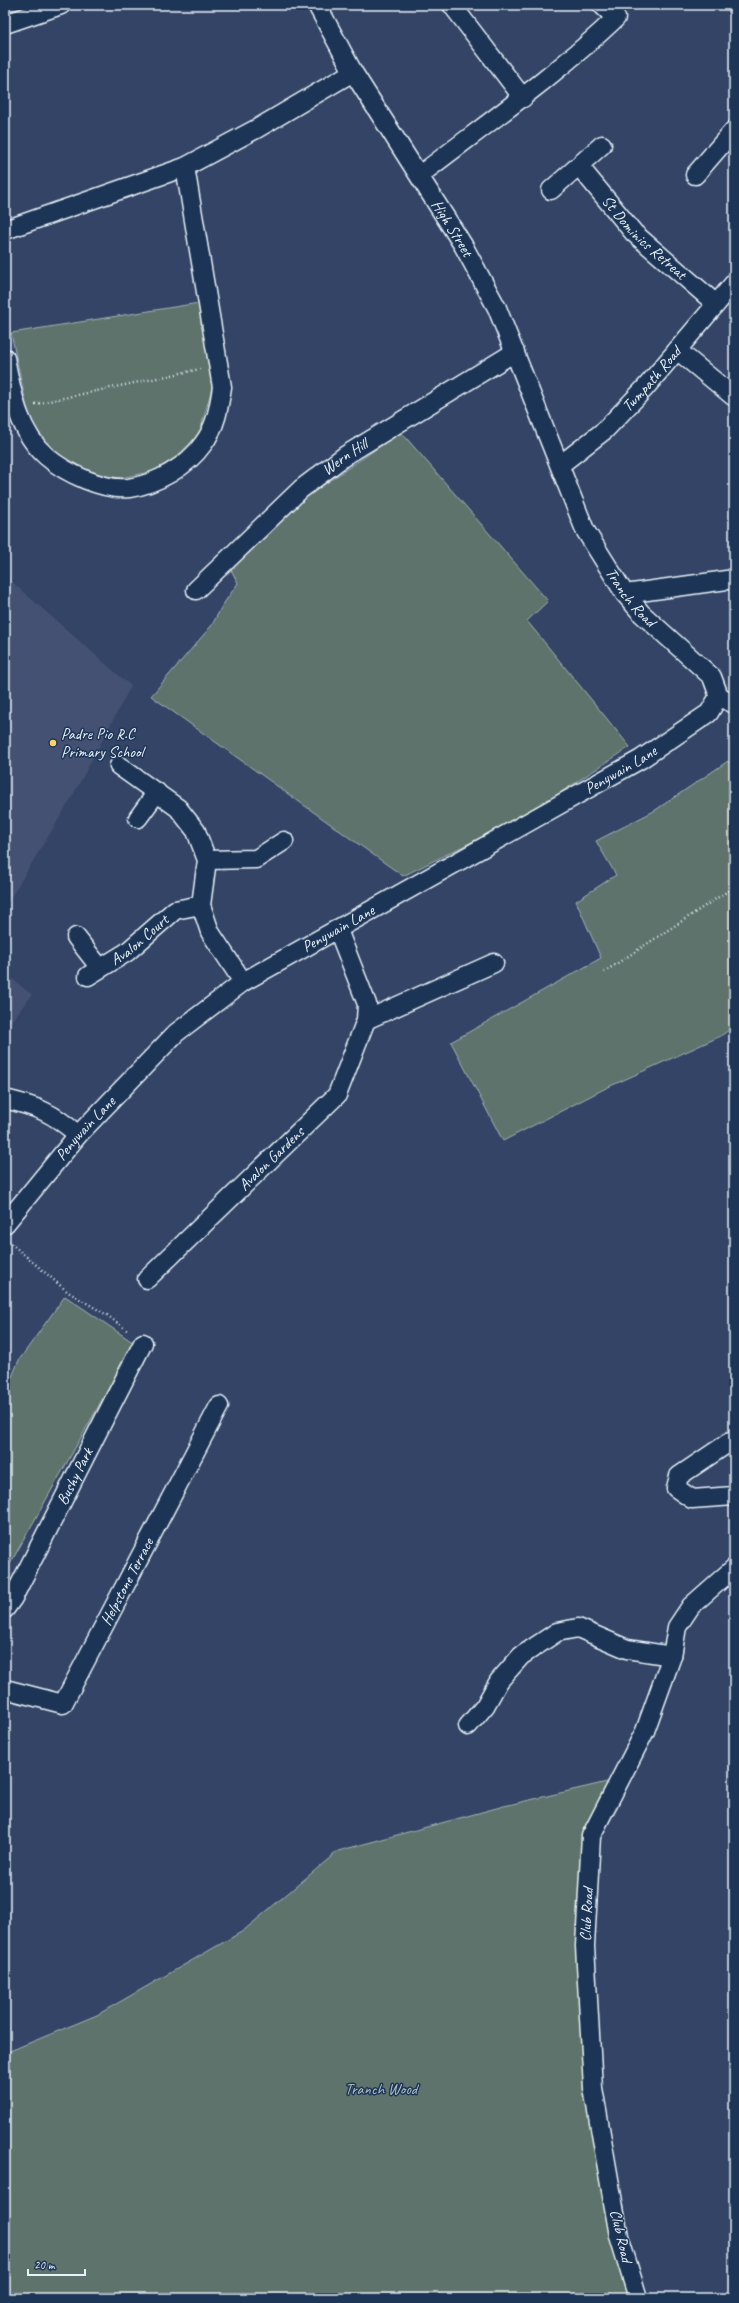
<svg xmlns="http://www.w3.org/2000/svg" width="739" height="2303" font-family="Caveat,sans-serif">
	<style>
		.built { fill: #455173 }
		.green { fill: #5f736d; stroke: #a4b2b2 }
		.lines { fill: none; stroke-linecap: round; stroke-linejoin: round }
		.minor-casing { stroke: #e8f1f8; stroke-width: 21 }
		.path { stroke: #e8f1f8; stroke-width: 2.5; stroke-dasharray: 1 3; stroke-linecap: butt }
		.minor { stroke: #1d3557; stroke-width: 18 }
		.poi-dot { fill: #ffd166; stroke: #1d3557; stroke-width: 1.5 }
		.labels { text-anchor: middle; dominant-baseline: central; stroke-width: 3; stroke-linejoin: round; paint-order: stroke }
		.street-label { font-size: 16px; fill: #e8f1f8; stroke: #1d3557 }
		.poi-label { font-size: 16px; fill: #e8f1f8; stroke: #1d3557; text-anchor: start }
		.park-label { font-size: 16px; fill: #b1bfc0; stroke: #1d3557 }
	</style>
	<rect width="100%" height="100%" fill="#346"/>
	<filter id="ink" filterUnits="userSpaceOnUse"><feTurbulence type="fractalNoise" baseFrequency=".025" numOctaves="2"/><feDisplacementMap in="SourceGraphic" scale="8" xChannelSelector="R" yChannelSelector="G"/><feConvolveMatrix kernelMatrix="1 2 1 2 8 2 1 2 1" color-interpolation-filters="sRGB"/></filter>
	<g filter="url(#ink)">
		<g class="built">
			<path d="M5,576L131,686L71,799L5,907Z"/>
			<path d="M5,973L32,995L5,1029Z"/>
		</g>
		<g class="green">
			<path d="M199,303L212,388L199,435L176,457L154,471L121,478L92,474L69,467L35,431L26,404L11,333Z"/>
			<path d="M401,432L548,601L527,621L630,747L526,815L403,876L151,696L212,625L222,606L238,583L230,568L303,499Z"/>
			<path d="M728,761L734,768V1026L721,1036L606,1088L503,1141L451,1042L601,958L576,901L616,875L596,841L654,811Z"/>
			<path d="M65,1296L134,1343L5,1573V1393L19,1360Z"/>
			<path d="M620,1779L591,1836L593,2088L638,2298H5V2053L97,2015L243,1931L338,1851L504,1806Z"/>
		</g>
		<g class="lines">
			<g class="minor-casing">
				<g id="minor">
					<path id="s1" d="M317,5L353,72L463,245L497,308L585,530L625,594L642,614L712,677L719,696L734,704"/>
					<path d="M452,5L523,98"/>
					<path d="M5,24L61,5"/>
					<path id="s2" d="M579,166L634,233L716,304"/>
					<path d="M420,175C486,124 555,76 616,18L602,5"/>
					<path d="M695,175L734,130"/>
					<path d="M551,190L602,145"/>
					<path d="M5,230L185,167L258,128L353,72"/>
					<path d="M677,350L734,397"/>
					<path d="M5,358C12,393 18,431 46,456C65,473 104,491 129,488C156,484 187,467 203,444C216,427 219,407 222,387L185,167"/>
					<path id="s3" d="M560,465L605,430L645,388L734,283"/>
					<path id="s4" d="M196,590L301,489L346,455L515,352"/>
					<path d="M625,594L734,579"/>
					<path d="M119,766L178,808L196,831L207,860L201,905L210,932L243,982"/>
					<path d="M138,818L157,792"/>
					<path d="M207,860L256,859L284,841"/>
					<path d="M76,937L100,968"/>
					<path id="s5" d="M88,976L127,952L175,910L201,905"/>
					<path d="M366,1020L494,963"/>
					<path d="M5,1099C38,1107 52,1112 78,1135"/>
					<path id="s6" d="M5,1224L78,1135L176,1033L243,982L641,759L709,713L719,696"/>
					<path id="s7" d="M147,1279L337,1095L366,1020L367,1004L338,930"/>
					<path d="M734,1439L679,1476L676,1488L692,1499L734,1496"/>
					<path id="s8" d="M5,1609L13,1598L143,1343"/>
					<path id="s9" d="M5,1689L63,1704L219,1406"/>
					<path d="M468,1726L485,1706L499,1681L521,1656L557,1632L578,1628L627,1649L672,1656"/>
					<path id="s10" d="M638,2298L619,2236L593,2088L585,1946L591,1836L645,1731L672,1656L677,1627L691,1606L734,1568"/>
				</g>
			</g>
			<g class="path">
				<path d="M35,404L200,369"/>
				<path d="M604,972L734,887"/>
				<path d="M8,1241L68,1292L107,1315L129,1332"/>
			</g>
			<use href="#minor" class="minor"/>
		</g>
	</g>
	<circle class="poi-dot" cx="53" cy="743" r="4"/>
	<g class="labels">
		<g class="street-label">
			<text stroke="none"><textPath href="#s1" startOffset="261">High Street</textPath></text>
			<text stroke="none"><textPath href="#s2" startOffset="97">St Dominics Retreat</textPath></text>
			<text stroke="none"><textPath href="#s3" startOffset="126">Twmpath Road</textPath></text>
			<text stroke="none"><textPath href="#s4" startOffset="200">Wern Hill</textPath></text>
			<text stroke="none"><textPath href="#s1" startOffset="673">Tranch Road</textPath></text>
			<text stroke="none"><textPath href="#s6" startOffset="774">Penywain Lane</textPath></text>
			<text stroke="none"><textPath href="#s6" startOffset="450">Penywain Lane</textPath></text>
			<text stroke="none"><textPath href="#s5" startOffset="63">Avalon Court</textPath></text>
			<text stroke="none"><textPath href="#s6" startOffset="125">Penywain Lane</textPath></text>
			<text stroke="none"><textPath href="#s7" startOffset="173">Avalon Gardens</textPath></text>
			<text stroke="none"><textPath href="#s8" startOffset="150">Bushy Park</textPath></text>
			<text stroke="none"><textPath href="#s9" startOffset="198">Helpstone Terrace</textPath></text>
			<text stroke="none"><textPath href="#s10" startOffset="389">Club Road</textPath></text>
			<text transform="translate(621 2236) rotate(77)">Club Road</text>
		</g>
		<g class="poi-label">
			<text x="61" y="734">Padre Pio R.C<tspan x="61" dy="18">Primary School</tspan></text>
		</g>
		<g class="park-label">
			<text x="381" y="2089">Tranch Wood</text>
		</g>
	</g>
	<rect width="739" height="2303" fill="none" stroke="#1d3557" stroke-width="20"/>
	<rect x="10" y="10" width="719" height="2283" fill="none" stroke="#e8f1f8" stroke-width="1.5" filter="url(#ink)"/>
	<path d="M28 2269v6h57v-6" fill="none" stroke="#e8f1f8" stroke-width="2"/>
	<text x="34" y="2269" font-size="12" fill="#e8f1f8" stroke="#1d3557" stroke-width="3" paint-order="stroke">20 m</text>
</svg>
